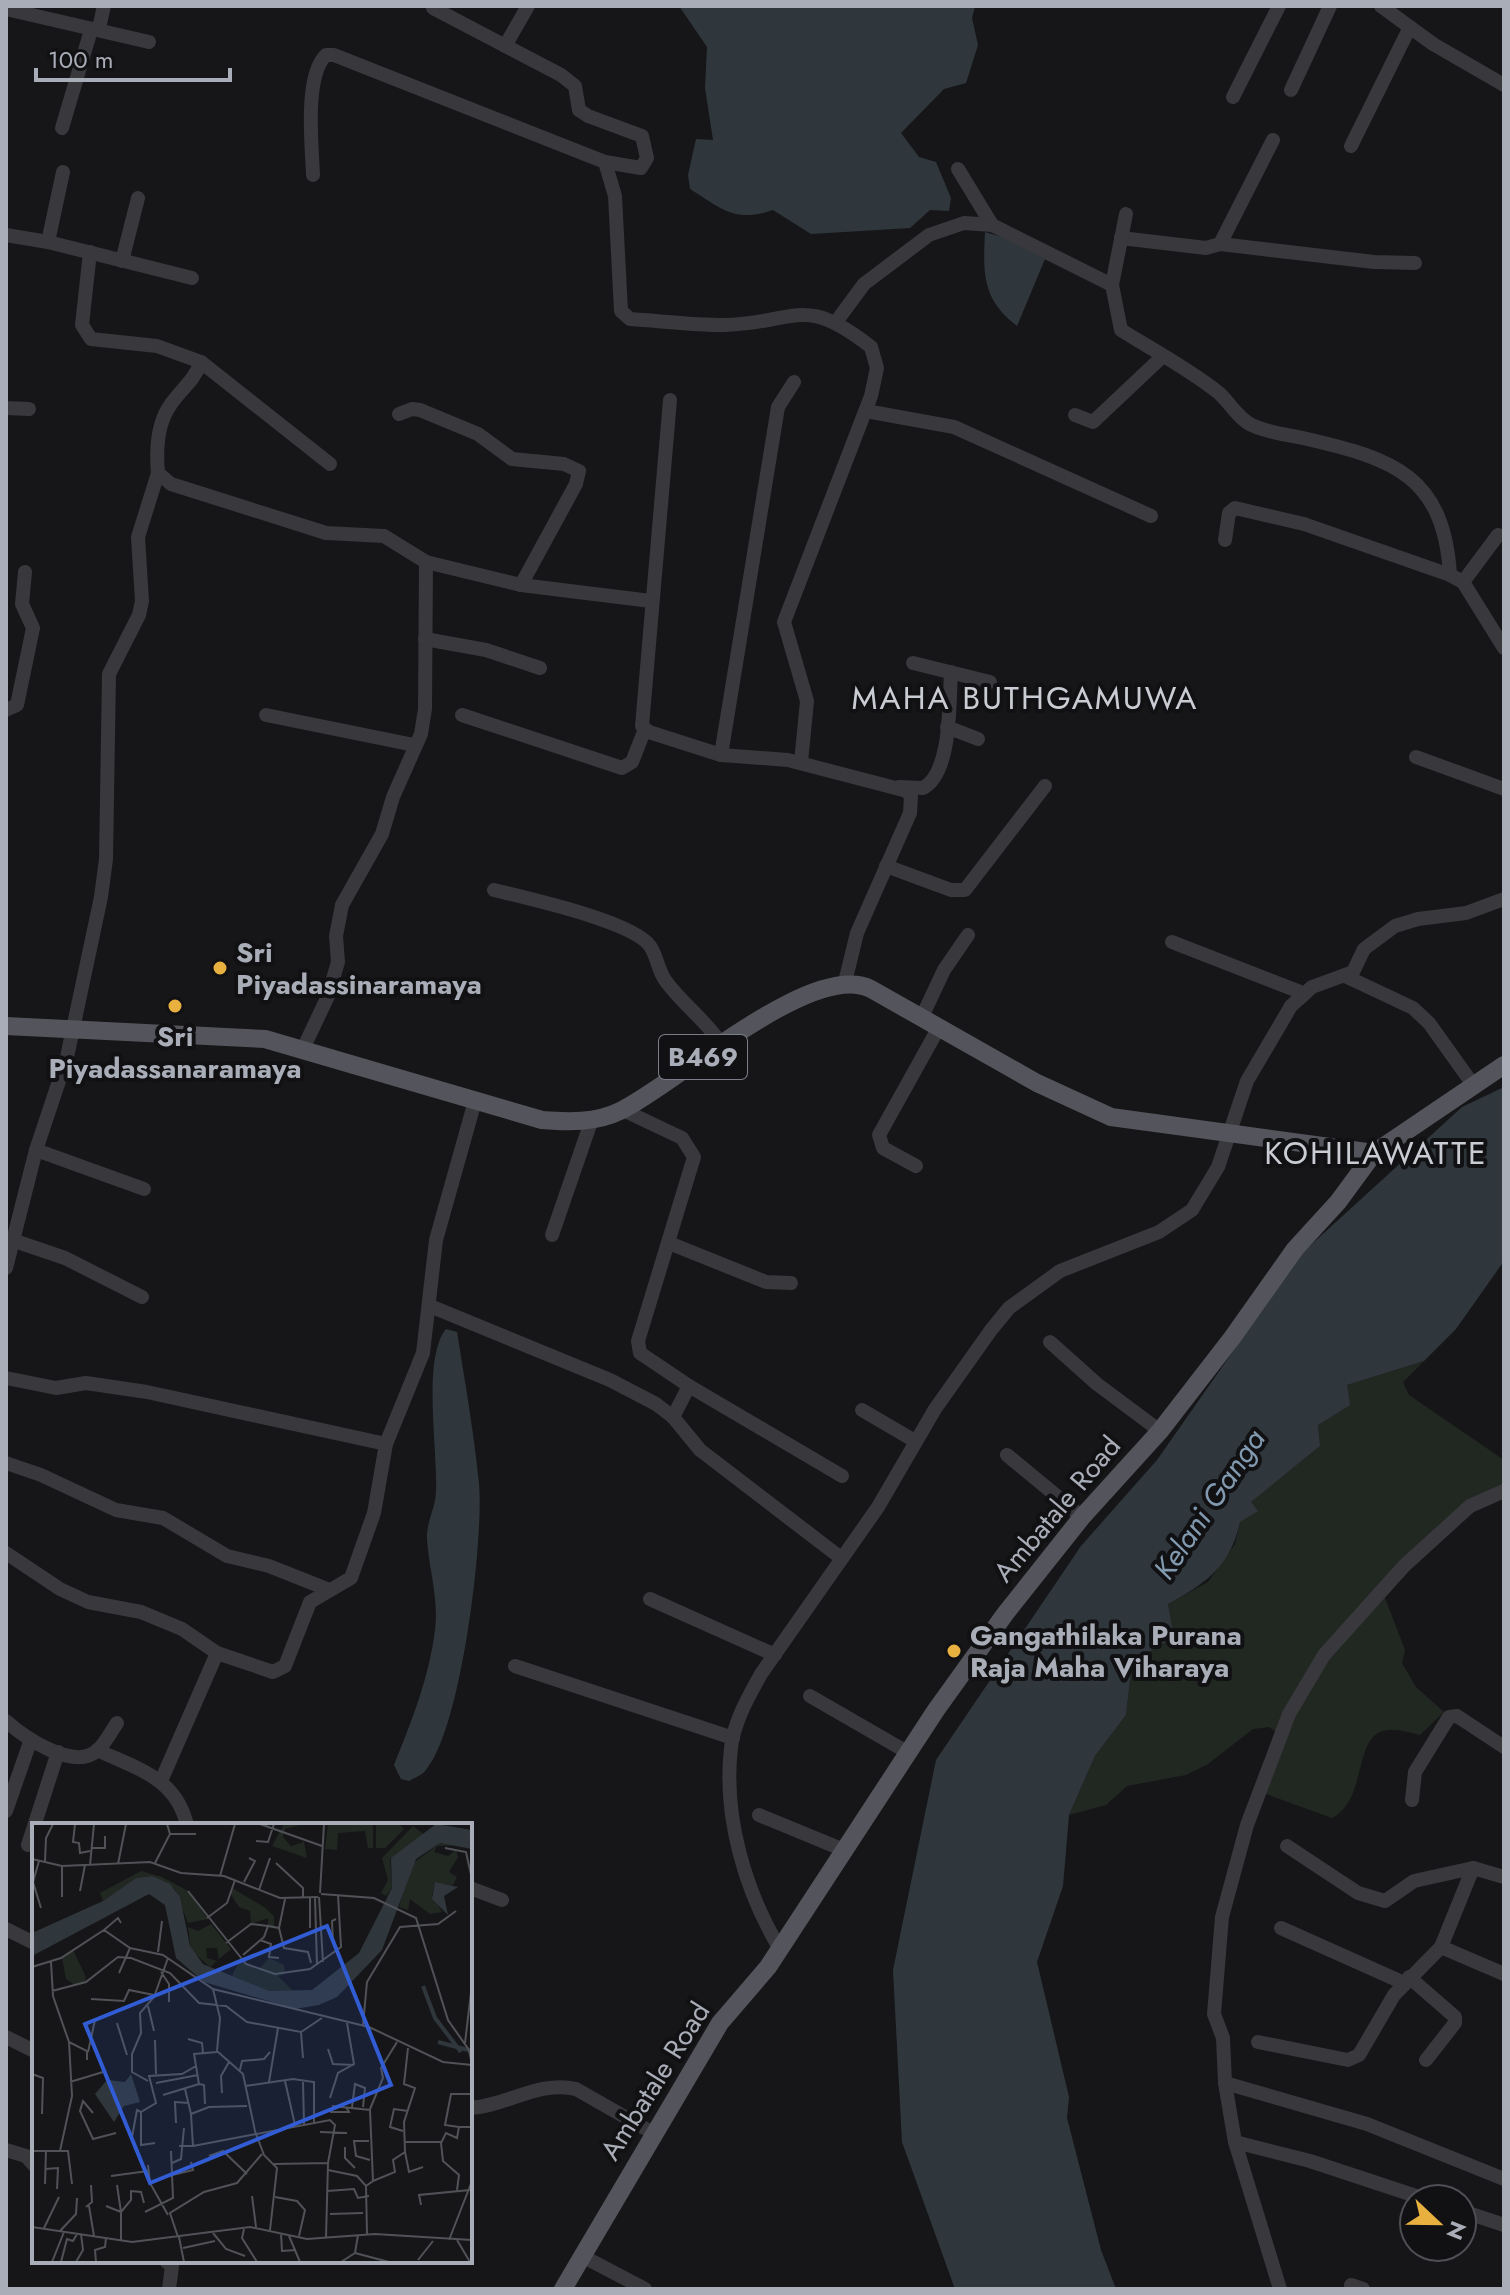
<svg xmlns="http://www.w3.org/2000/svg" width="1510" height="2295" font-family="Jost,sans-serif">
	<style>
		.green { fill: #212822 }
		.water { fill: #2f373d }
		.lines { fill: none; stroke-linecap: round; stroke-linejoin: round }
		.minor { stroke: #38383d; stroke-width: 14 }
		.major { stroke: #54555c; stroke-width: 18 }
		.poi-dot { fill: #e7b03f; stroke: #111113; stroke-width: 3 }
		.labels { text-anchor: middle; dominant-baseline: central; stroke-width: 8; stroke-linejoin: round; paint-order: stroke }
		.shield { fill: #111113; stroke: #7b7e86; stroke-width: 2 }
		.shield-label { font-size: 26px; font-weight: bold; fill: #a9adb7 }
		.poi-label { font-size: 28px; font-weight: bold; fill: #a9adb7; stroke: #111113; text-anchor: start }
		.street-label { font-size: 28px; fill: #a9adb7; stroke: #111113 }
		.water-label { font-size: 30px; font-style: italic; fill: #829ab0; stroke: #111113 }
		.quarter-label { font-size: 32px; letter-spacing: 2px; fill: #caccd4; stroke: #111113 }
		.inset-river { fill: none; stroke: #2f373d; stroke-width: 4 }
		.inset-road { fill: none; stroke: #515258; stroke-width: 2 }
		.view { fill: #325cd3; fill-opacity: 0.15; stroke: #325cd3; stroke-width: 4 }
		.inset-edge { fill: none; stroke: #a9adb7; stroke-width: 4 }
	</style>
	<rect width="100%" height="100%" fill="#161618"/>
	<path class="green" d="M1424,1361L1403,1382L1409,1395L1504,1460V1491L1470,1506L1382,1590L1405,1650L1402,1663L1416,1687L1444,1712L1420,1735C1411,1733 1399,1729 1389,1730C1352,1731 1369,1799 1332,1818L1258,1791L1281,1735L1269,1727L1253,1729L1208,1764L1186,1775L1127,1786L1106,1805L1069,1815L1095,1756L1126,1715L1132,1662L1174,1637L1168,1604L1208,1582L1235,1544L1240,1522L1250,1502L1320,1446L1318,1425L1347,1385Z"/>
	<g class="water">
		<path d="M679,6H975L972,18L978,45L966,83L944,89L901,133L919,157L936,162L951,198L949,211L930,210L910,228L811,234L773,210C735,223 722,209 690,189L688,175L696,139L713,140L705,88L707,47Z"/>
		<path d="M985,232L1005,238L1045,259L1017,326C982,300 983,273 985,232Z"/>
		<path d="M1504,1087V1261L1456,1329L1424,1361L1347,1385L1350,1405L1318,1425L1320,1446L1251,1502L1258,1511L1240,1522C1230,1567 1206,1583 1168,1604L1174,1637L1132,1662L1126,1715L1095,1756L1069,1815L1063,1886L1037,1962L1069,2097L1067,2118L1101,2250L1116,2289H955L902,2142L893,1970L936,1760L1081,1546L1157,1460L1302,1253L1462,1107Z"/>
		<path d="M446,1329L457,1332C465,1382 474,1433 479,1484C484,1539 461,1732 425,1771C422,1775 414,1778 409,1781L401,1779L394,1765C412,1720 429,1678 435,1630C439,1599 429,1570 427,1539C426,1523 436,1507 436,1491C438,1452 422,1358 446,1329Z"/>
	</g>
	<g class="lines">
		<g class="minor">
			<path d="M1381,6L1433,44L1504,85"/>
			<path d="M433,8L561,75L575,86L579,110L588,116L642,136L647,158L641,168L605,162"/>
			<path d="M6,9L149,42"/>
			<path d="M99,28L104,6"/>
			<path d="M505,46L528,6"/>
			<path d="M1291,90L1330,6"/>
			<path d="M1233,97L1279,6"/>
			<path d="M62,128L91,30"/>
			<path d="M1351,146L1410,27"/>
			<path d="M958,169L992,225"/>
			<path d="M313,175C312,146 304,76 326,55H334L605,162L615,196L621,311L630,319C661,321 693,325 724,325C798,323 802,293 871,347L877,368L871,396L784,622L807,701L801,762"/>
			<path d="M6,235L48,242L192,278"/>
			<path d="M1121,238L1206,248L1220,244L1374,262L1415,263"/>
			<path d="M48,242L63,172"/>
			<path d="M1220,244L1273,140"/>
			<path d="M90,252L82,325L91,339L157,346L201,362L330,464"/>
			<path d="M122,261L138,198"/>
			<path d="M1112,285L1126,214"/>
			<path d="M836,322L864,284L929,235L964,223L992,225L1112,285L1121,330C1153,350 1189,369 1219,393C1230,403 1240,421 1254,426C1270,433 1290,435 1307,439C1395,459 1444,477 1450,575L1463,582L1504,648"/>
			<path d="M201,362C194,381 182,388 171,404C157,423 156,451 158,473L171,484L326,533L384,536L426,562L425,709L421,734L393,797L382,834L342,905L336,936L338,962L328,996L303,1049"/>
			<path d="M670,400L642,726L649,732L721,755L788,760L907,791L911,797L910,813L857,933L845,982"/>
			<path d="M6,408L29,409"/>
			<path d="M866,411L954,427L1151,516"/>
			<path d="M399,414L412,409L420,410L478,434L512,459L564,464L579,471L576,484L521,585"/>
			<path d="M1075,415L1093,422L1163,356"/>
			<path d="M1225,540L1229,513L1235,508L1304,524L1450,575"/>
			<path d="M426,562L521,585L651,601"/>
			<path d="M1463,582L1498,535"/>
			<path d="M425,639L486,650L540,668"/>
			<path d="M913,663L990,682"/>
			<path d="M6,710L17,705L33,628L22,604L25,572"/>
			<path d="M266,715L414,745"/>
			<path d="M462,715L622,768L632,762L645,729"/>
			<path d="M947,727L978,739"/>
			<path d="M721,755L778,407L794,382"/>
			<path d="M1416,757L1504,789"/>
			<path d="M899,787L923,788C952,773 949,701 951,672"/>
			<path d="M886,866L951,890H965L1045,786"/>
			<path d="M494,890C526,898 632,921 650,946C657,956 658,970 665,980C682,1004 706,1020 722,1045"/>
			<path d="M1172,942L1303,993"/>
			<path d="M1345,976L1413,1008L1429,1023L1474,1086"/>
			<path d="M921,1019L944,970L968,935"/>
			<path d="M623,1110L682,1138L694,1157L638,1341L640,1353L689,1386L673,1417"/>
			<path d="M36,1150L144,1189"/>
			<path d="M916,1166L883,1148L879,1135L938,1029"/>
			<path d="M552,1235L592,1119"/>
			<path d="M12,1240L65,1258L142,1297"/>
			<path d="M669,1243L766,1282L791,1283"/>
			<path d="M6,1268L36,1150L67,1057L101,897L106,859L109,674L139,615L142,601L138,537L158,473"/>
			<path d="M430,1306L610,1380L656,1404L673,1417L700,1450L841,1558"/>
			<path d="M1050,1342L1097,1384L1160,1431"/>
			<path d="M6,1378L56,1388L86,1383L147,1392L386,1444"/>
			<path d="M689,1386L842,1476"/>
			<path d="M862,1410L915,1441"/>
			<path d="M1007,1455L1082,1517"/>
			<path d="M6,1463L41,1475L116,1510L163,1518L227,1556L269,1566L327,1589"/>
			<path d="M6,1553L60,1589L88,1602L141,1612L182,1629L217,1653L273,1672L285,1666L310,1602L351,1578L374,1513L386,1444L423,1353L436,1240L475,1101"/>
			<path d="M650,1599L775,1655"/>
			<path d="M515,1666L733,1738"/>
			<path d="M810,1696L907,1752"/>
			<path d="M6,1721C24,1737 74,1772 98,1750C105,1743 111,1732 117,1723"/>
			<path d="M97,1750C138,1769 176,1778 187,1825"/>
			<path d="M161,1781L217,1653"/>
			<path d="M1412,1800L1415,1772L1449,1717L1457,1716L1504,1747"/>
			<path d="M6,1811L30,1742"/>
			<path d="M759,1815L844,1850"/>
			<path d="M28,1845L58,1752"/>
			<path d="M1287,1846L1358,1893L1385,1901L1414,1881L1473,1868"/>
			<path d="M470,1888L502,1900"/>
			<path d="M1281,1928L1404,1983"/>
			<path d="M6,1929L34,1943"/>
			<path d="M1441,1947L1504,1974"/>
			<path d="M780,1949C745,1891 723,1816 731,1748C734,1721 749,1696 761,1674L878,1507L935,1409L991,1330L1009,1308L1060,1271L1159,1232L1192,1210L1218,1167L1247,1081L1291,1006L1312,987L1353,972L1364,949L1395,926L1418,919L1466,913L1504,899"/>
			<path d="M1409,1977L1455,2017V2023L1426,2060"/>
			<path d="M6,2037L34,2051"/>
			<path d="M1258,2042L1348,2060L1359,2055L1394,1995L1441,1947L1473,1868L1504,1877"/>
			<path d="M1225,2083L1367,2124L1504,2179"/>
			<path d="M470,2108C507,2106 539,2080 576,2089L653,2133"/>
			<path d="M1235,2142L1310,2161L1425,2199"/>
			<path d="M6,2150L26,2156L34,2165"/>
			<path d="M1462,2211L1504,2225"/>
			<path d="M584,2257L645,2289"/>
			<path d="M166,2261L172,2266L169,2289"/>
			<path d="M1351,2285L1363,2289"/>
			<path d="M1280,2289L1235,2142L1225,2083L1223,2038L1214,2014L1222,1917L1247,1825L1289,1714L1324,1655L1404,1566L1470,1506L1504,1491"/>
		</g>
		<g class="major">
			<path d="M6,1026L265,1039L542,1120C568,1122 596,1123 620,1111C675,1085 812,959 871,989L1037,1083L1111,1117L1374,1153"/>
			<path d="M563,2289L720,2023L768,1967L936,1710L1005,1614L1082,1517L1160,1431L1232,1338L1295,1249L1338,1202L1374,1153L1504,1065"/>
		</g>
	</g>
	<g class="poi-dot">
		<circle cx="220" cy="968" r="8"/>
		<circle cx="175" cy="1006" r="8"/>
		<circle cx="954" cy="1651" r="8"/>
	</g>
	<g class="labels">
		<rect class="shield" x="659" y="1035" width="88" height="44" rx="6"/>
		<g class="shield-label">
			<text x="703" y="1057">B469</text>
		</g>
		<g class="poi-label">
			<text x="236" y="952">Sri<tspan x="236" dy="32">Piyadassinaramaya</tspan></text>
			<text x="175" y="1036" text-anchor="middle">Sri<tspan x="175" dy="32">Piyadassanaramaya</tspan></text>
			<text x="970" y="1635">Gangathilaka Purana<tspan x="970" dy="32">Raja Maha Viharaya</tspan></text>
		</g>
		<g class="street-label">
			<text transform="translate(1057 1509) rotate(-50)">Ambatale Road</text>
			<text transform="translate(655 2081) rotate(-58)">Ambatale Road</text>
		</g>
		<g class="water-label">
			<text transform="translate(1209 1504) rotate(-56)">Kelani Ganga</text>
		</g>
		<g class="quarter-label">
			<text x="1025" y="698">MAHA BUTHGAMUWA</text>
			<text x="1376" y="1153">KOHILAWATTE</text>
		</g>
	</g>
	<g transform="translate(32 1823)">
		<rect width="440" height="440" fill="#161618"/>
		<path d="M252,1H271L253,6L251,14L259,23L272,19L275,35L240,23ZM296,1H341V25H336L333,8L306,10L305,27L293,26ZM344,1H367L372,6L353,25H344ZM381,3L394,13L358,36L360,65L354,73L349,70L356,57L350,35ZM408,20L432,22L405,23L402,29L416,33L424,27L426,34L417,49L425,54L421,62L403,60L400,72L410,89L398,91L378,76L376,87L367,84L379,42ZM109,48L130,54L156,68L176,96L156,100L143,66L120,53L104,55L71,78L68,70ZM200,65L232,84L242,93V104L236,103V95L219,101L218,88L207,84L198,70ZM179,101L199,126L187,136L185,125H174L175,135L185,138L178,144L159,127L156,104L166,108ZM41,127L53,152L54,158L43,162L34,156L30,135ZM237,135L252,142L253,151L246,153L263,170L237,169L206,159L200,152L209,136L226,147Z" fill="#212822"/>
		<path d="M404,1L440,7V26L408,20L384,36L350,127L305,174L287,182L263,186L172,159L144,135L133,82L117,71L0,133V110L71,78L104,55L120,53L138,61L148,74L158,123L171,141L237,168L280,167L327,130L360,65L359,35ZM403,59L426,64L412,73L416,92L400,76ZM99,251L108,279L92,283L82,299L63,271L75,257L93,259Z" fill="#2f373d"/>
		<path class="inset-river" d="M391,163L403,195L429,229M406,219L440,228"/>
		<path class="inset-road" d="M43,1L41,19L47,20L48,30L58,28M228,1L290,23M138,11H164M224,18L236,19L242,1M59,25H73V13M413,25L434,29L440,56M0,36L30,43L118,39L149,50L192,53L248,75L286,74M7,38L1,59L9,85M13,38L14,15L21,1M123,40L138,11L135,1M244,40L271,65V74M86,41L94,1M58,42L62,1M30,43V74M188,53L203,1M212,59L223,38L217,35M227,67L238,35M48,68L53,42M156,68L214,141L243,151L278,146L309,124L306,72M288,70L292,1M289,71L342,75L384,95L416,197L437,227L440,242M287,74L291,139M283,75L285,142M253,76L247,105L252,125L276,129L279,140M175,95L195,80L203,57M278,105V75M72,107L86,95L89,100M228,117L239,121L237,134L247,135M194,120L219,101L236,103M301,120L300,98L304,96M126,129L130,98M211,132L232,114L236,103L247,105M0,144L29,135L72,107L98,125L131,132L181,166L337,204L411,239L440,242M129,149L137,161V179M87,150L98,125M181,166L188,195L185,228L211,251L223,308L232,332L245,345L238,407M20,168L54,159L86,134L99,135L138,150L167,180L194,183L215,199L269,209L290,195M59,176L92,178L97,167L122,172M116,183L122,208M85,200L95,232M331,202L335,159L368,104L406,101L424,88M269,209L271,235M156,216L170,220L171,230M123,217L124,251M37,219L55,228V237M433,220L440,161M376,225L372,261L383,265L372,299L373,329L377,349L391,344M296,226L301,241L322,242M56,229L63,197M208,247L210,238L232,236L238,229M0,251L11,255L10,291M116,258L100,249V231L109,210L108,190L122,174L136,135M253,258L263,302M38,259L71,249M237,259L246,205M271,259L272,301M124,260L166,252M167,261L172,262L173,281M213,263L261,256L282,259V301M153,266L159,291M190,270L189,253L197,239M131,272L167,261L162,231L185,229M298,275L306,250L322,241L315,200M300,283L338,287L341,358L334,363M320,284L323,261L333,265L331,284M338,286L351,255L349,245L365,219M298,289H317L314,284M61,290L51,278L48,288L61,316L84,310M144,300L143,279L157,280M427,304L413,302L419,271H440M371,308L358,304L362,286L376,288M288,309L315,310M100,314L105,287L109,289M337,318H322L324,333L338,337M373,319H410M123,320L109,322V289L124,280L117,253L150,251L164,243M147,323H161L159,291L177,284L215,283M161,323L298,297L303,302L296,340M313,324V335L323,345M0,328H28L40,273L37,219L21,173L19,139M29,328H36L40,361M177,333L191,328L215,351M140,340L149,336L152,305M242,341L296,340L294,414M116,342L118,360L136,392M13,346L26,345L25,366M296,347L325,353L334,363L335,411M79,353L116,348M132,354L161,347L159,339M341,358L363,349L361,337L373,329M13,361L14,327M85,362L89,389M425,367L427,352L411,338L409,320L414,310L425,315L427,304H440M295,368L322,366L326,375L337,373M220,373L224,404M243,374L265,378L273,387L267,413M389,382L387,372L438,367M57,383L62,413M74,383L89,389V417M54,384L60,379L59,362M89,389L99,377V368L109,369L112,380M113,389L141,375L139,328M298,391L331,390M0,404L100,419L218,404L275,416L343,411L440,417M12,405L27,374M212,406L210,415L225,439M28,408L44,391L45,375M181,410L194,426L213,433M249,410L250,428L264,427M257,413L268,439M146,414L138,390L172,369L205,360L230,331M147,414L152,439M417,417L440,358M425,417L438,439M151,425L183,418M323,430L357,439M386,437L401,418M20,439L32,409M29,439L35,416L41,418L45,411M44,439L51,427L49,411M64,439L63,427L73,424L74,415M309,439L323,430L326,412"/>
		<path class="view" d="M295,103L359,262L118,360L53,201Z"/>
		<rect width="440" height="440" class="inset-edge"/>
	</g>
	<rect width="1510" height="2295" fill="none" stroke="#a9adb7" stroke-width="16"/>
	<g transform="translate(1438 2223) rotate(112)"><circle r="38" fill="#111113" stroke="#4e4f55" stroke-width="2"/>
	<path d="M0-6L14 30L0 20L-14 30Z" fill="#e7b03f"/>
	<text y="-12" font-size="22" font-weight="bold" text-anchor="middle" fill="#a9adb7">N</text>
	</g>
	<path d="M36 68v12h194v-12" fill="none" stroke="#a9adb7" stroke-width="4"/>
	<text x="48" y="68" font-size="24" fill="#a9adb7" stroke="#111113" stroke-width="6" paint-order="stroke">100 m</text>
</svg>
